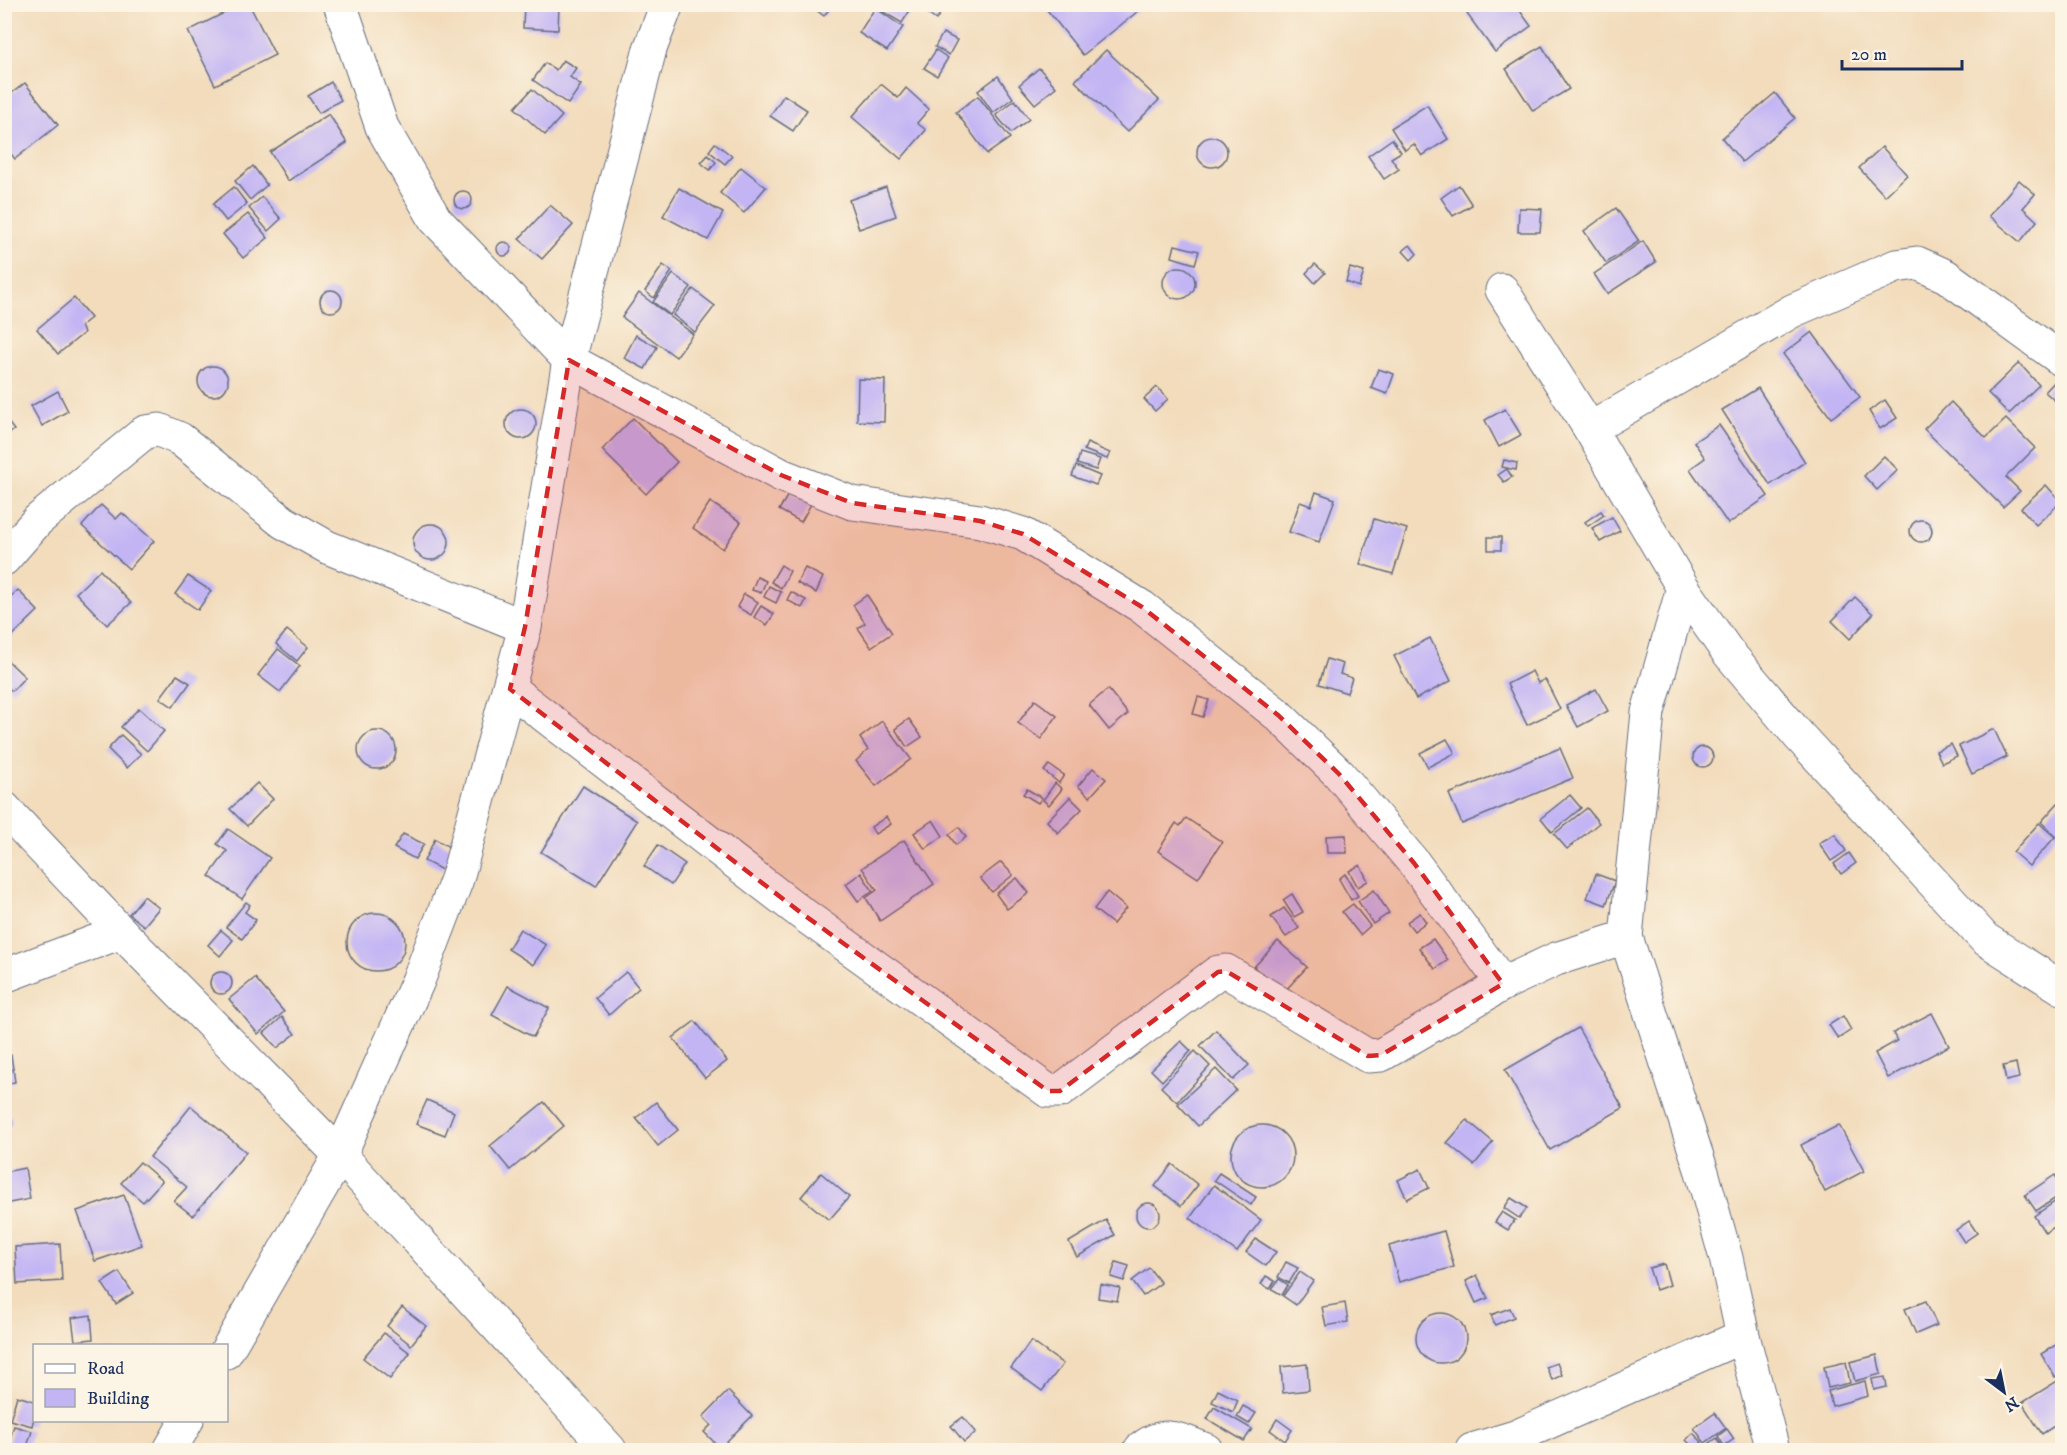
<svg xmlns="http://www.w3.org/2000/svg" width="2067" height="1455" font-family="'IM FELL DW Pica',serif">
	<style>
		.building { fill: #c3b5f4 }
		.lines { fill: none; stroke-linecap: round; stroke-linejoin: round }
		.minor-casing { stroke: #666c7f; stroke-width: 35 }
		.minor { stroke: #fff; stroke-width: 33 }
		.marked { fill: #d62828; fill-opacity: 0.2; stroke: #d62828; stroke-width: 4.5; stroke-dasharray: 12 8; stroke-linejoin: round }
	</style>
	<rect width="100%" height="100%" fill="#fcf5e5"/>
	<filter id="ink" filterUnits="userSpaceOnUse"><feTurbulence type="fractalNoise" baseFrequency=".0167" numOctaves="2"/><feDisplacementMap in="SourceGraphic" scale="12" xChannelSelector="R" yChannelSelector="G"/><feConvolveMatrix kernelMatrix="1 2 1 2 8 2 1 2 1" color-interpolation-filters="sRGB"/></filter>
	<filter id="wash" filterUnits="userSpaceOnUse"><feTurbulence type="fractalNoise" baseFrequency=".008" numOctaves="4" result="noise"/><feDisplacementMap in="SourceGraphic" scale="24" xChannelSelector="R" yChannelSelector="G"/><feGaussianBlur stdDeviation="1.35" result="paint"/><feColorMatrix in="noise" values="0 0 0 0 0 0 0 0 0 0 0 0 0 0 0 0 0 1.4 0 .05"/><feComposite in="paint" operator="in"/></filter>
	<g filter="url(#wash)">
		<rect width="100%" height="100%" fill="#f2dcbc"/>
		<g id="blocks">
			<g class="building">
				<path d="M242,4H249L275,55L215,85L188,31Z"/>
				<path d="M524,4L559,6L558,30L523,28Z"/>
				<path d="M812,4H833L824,16L811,6Z"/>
				<path d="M883,4H914L902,23L880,10Z"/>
				<path d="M921,4H946L936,20L919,8Z"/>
				<path d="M1046,4H1147L1083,55L1044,6Z"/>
				<path d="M1481,4H1515L1531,26L1495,52L1467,14Z"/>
				<path d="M875,8L903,27L887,51L859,33Z"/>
				<path d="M943,33L957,40L949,55L935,47Z"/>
				<path d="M1542,46L1569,89L1533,111L1506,69Z"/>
				<path d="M936,50L948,58L937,76L924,68Z"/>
				<path d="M1106,50L1159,100L1127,132L1075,81Z"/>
				<path d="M563,60L576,68L570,77L581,85L568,104L533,80L545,63L556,70Z"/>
				<path d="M1039,68L1056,87L1035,104L1019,85Z"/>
				<path d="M998,76L1013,98L993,113L978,91Z"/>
				<path d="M331,82L341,100L319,113L308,96Z"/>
				<path d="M25,83L58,125L15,159L4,145V99Z"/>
				<path d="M881,84L898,98L906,88L929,109L917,123L926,130L901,159L852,117Z"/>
				<path d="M532,89L562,116L545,135L515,108Z"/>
				<path d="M1775,93L1795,118L1742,162L1722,138Z"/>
				<path d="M784,95L807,110L793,131L770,116Z"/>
				<path d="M978,96L1010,138L987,154L956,112Z"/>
				<path d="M1015,100L1029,119L1011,133L996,115Z"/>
				<path d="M1427,105L1448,139L1422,156L1414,144L1405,150L1391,128Z"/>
				<path d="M329,114L347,143L288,181L270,152Z"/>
				<circle cx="1212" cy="152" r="15"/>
				<path d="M1392,139L1401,152L1391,158L1399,169L1384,179L1368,156Z"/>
				<path d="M715,143L732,156L725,164L709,151Z"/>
				<path d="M1882,147L1907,175L1885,196L1859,168Z"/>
				<path d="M708,155L716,162L710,170L701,163Z"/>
				<path d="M253,166L267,185L250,200L235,181Z"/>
				<path d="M741,167L766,187L744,213L720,193Z"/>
				<path d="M2019,180L2035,194L2023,208L2037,221L2020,242L1989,216Z"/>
				<path d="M1459,185L1472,205L1453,216L1441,198Z"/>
				<path d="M234,187L247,204L226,221L213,204Z"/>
				<path d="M886,187L896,216L859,229L849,200Z"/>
				<path d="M679,188L723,213L708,240L663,216Z"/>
				<circle cx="463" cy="200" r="9"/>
				<path d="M262,197L281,219L268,231L249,208Z"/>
				<path d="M550,205L573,225L542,259L519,239Z"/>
				<path d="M1519,208L1542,209L1540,232H1518Z"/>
				<path d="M1616,208L1639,241L1606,263L1584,231Z"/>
				<path d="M248,214L268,238L243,258L223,234Z"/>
				<path d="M1643,241L1656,262L1607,294L1594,274Z"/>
				<circle cx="504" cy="249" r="7"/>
				<path d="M1175,245L1199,251L1195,264L1172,257Z"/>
				<path d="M1410,245L1417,254L1411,260L1403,251Z"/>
				<path d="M1315,264L1325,273L1315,283L1306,273Z"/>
				<path d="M663,265L672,271L654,298L645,291Z"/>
				<circle cx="1179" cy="283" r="16"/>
				<path d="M1350,268L1364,272L1359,287L1346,282Z"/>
				<path d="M673,274L691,287L670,315L653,302Z"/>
				<path d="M693,289L715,306L695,332L673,315Z"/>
				<circle cx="331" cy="301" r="11"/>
				<path d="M639,293L693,334L676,357L622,317Z"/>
				<path d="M74,298L91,318L81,326L84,333L58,354L37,329Z"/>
				<path d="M1812,332L1860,397L1831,418L1783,354Z"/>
				<path d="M636,335L657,347L645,369L624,358Z"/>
				<path d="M2019,363L2039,385L2009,414L1988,393Z"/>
				<circle cx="213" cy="381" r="15"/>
				<path d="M1378,369L1394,374L1387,394L1371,388Z"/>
				<path d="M2060,376L2062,379L2061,406L2045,392Z"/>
				<path d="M858,379L885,380L884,422L857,421Z"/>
				<path d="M1157,387L1168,399L1155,411L1144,399Z"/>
				<path d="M1758,388L1805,462L1770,485L1722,410Z"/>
				<path d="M58,391L68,411L42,426L31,406Z"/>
				<path d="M1885,400L1897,418L1880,429L1869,411Z"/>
				<path d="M1951,402L1986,438L2006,419L2035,448L2006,477L2020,491L2003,507L1924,429Z"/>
				<circle cx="521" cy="424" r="15"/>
				<path d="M1505,409L1521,435L1499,447L1485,420Z"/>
				<path d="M4,417L14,430L4,437Z"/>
				<path d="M633,418L677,462L646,494L602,450Z"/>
				<path d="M1719,425L1768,496L1728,524L1690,469L1705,458L1694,442Z"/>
				<path d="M1087,443L1110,453L1107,459L1084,450Z"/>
				<path d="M1080,453L1100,459L1096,470L1077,464Z"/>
				<path d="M1884,456L1898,470L1877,490L1864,476Z"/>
				<path d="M1504,460L1517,463L1516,470L1502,467Z"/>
				<path d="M1076,466L1100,476L1096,485L1072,476Z"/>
				<path d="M1507,469L1512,477L1504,482L1498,475Z"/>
				<path d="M2046,485L2061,502L2036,525L2021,508Z"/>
				<path d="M1316,492L1335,499L1319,542L1289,532L1300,502L1311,506Z"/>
				<path d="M789,493L811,504L801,522L779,510Z"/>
				<path d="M710,502L741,522L723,549L693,528Z"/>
				<path d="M101,505L116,519L122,513L154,541L129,569L82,526Z"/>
				<path d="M1601,511L1604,515L1588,526L1585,522Z"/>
				<path d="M1612,517L1620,531L1600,542L1592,528Z"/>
				<path d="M1374,519L1407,529L1393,574L1360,564Z"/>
				<circle cx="1921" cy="531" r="11"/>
				<circle cx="431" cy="542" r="18"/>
				<rect x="1488" y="537" width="13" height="13"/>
				<path d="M781,565L790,571L781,588L771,582Z"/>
				<path d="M805,568L823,577L816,593L797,583Z"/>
				<path d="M100,570L131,603L107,625L76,593Z"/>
				<path d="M188,576L211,591L198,610L175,594Z"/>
				<path d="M757,577L766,581L761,593L752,590Z"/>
				<path d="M769,586L781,592L776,603L764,597Z"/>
				<path d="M18,590L38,611L6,642L4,640V603Z"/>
				<path d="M791,592L806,600L802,608L787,600Z"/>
				<path d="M744,594L758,602L751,615L737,607Z"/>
				<path d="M867,595L892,633L871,647L858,628L865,623L853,605Z"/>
				<path d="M1855,597L1873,614L1850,639L1832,621Z"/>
				<path d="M761,606L774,614L767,625L754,617Z"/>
				<path d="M287,630L308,647L297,661L276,644Z"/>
				<path d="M1430,638L1451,681L1416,699L1394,656Z"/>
				<path d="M278,649L300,666L280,692L258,675Z"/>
				<path d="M4,657L25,677L12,691L4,684Z"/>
				<path d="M1327,659L1343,664L1340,674L1352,678L1347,693L1319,684Z"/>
				<path d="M1532,671L1538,683L1545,679L1560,709L1527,725L1507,684Z"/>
				<path d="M177,675L190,683L173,707L160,698Z"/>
				<path d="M1108,689L1128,714L1109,730L1089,705Z"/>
				<path d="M1596,689L1608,711L1578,727L1566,705Z"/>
				<path d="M1198,697L1209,700L1203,717L1193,714Z"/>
				<path d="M1035,700L1057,716L1041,739L1018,723Z"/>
				<path d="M139,708L164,731L147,751L121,727Z"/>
				<path d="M909,719L922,737L907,747L895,729Z"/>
				<path d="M882,721L911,759L876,786L856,761L868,750L860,738Z"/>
				<path d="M1994,729L2007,757L1972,774L1959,746Z"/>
				<circle cx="377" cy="750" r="19"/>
				<path d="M121,735L141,754L127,768L108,749Z"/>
				<path d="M1447,739L1455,753L1428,767L1420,753Z"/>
				<path d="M1951,744L1957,756L1942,763L1936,751Z"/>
				<circle cx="1703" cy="757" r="10"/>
				<path d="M1560,748L1573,778L1462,824L1449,794Z"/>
				<path d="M1049,765L1064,775L1059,783L1044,771Z"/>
				<path d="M1093,768L1106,779L1090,797L1078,786Z"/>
				<path d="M257,783L273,799L247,826L230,809Z"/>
				<path d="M1055,783L1062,789L1049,805L1043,800Z"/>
				<path d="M583,786L637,821L596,886L541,852Z"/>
				<path d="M1027,789L1042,798L1038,803L1023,794Z"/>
				<path d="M1570,795L1581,808L1552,832L1541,818Z"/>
				<path d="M1070,797L1082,809L1058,833L1047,821Z"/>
				<path d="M2058,803L2062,807V842L2041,822Z"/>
				<path d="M1587,808L1599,823L1567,849L1554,834Z"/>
				<path d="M886,817L891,824L875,834L871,827Z"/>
				<path d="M1186,818L1222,842L1198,878L1158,851L1176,823L1180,826Z"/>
				<path d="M933,820L943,836L925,849L914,833Z"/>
				<path d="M2039,823L2055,837L2029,866L2013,852Z"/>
				<path d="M959,827L966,837L956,845L949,835Z"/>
				<path d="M228,829L270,858L242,899L209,876L227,851L217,844Z"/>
				<path d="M403,834L424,844L415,859L394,848Z"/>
				<path d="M1835,834L1846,851L1831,861L1819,843Z"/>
				<path d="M1346,835L1347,853H1327L1326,836Z"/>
				<path d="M435,839L453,849L442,870L424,861Z"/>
				<path d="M904,840L934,884L880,921L866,898L877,890L862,868Z"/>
				<path d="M658,845L685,864L671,885L644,866Z"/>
				<path d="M1849,853L1856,863L1841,874L1834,864Z"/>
				<path d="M1001,862L1013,875L992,892L980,878Z"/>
				<path d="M1360,865L1368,881L1358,887L1349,871Z"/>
				<path d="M861,873L873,891L858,901L846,884Z"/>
				<path d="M1345,874L1358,896L1351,900L1339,879Z"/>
				<path d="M1596,874L1615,881L1606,905L1587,898Z"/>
				<path d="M1017,878L1029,893L1007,909L996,894Z"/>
				<path d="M1374,890L1389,913L1373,924L1358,901Z"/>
				<path d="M1107,892L1126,908L1113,924L1094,909Z"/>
				<path d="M1292,894L1303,912L1294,917L1283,900Z"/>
				<path d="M144,896L159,908L144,926L129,914Z"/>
				<path d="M246,902L250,905L245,912L256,920L242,939L226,927Z"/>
				<path d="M1353,904L1370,926L1360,935L1342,912Z"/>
				<path d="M1284,908L1299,928L1286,937L1271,917Z"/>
				<circle cx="376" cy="942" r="29"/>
				<path d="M1420,913L1426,922L1414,931L1407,922Z"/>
				<path d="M520,929L546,945L533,965L508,949Z"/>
				<path d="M221,930L233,940L220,956L208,945Z"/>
				<path d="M1433,939L1448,960L1435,969L1419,948Z"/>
				<path d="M1278,941L1307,967L1283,993L1254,967Z"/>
				<path d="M626,972L639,988L609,1015L595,998Z"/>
				<circle cx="221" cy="983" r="11"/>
				<path d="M255,978L284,1012L258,1034L229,999Z"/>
				<path d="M508,986L549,1008L533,1037L492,1015Z"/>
				<path d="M1932,1013L1949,1046L1888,1078L1875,1053L1897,1041L1893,1033Z"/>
				<path d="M1843,1016L1851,1030L1838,1039L1829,1025Z"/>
				<path d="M282,1017L295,1034L277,1048L264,1033Z"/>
				<path d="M695,1021L727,1061L705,1078L673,1038Z"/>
				<path d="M1578,1028L1623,1108L1550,1150L1505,1070Z"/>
				<path d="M1216,1030L1249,1065L1233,1080L1200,1046Z"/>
				<path d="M1181,1041L1191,1051L1162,1081L1151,1070Z"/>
				<path d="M1195,1051L1210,1066L1177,1102L1161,1087Z"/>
				<path d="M11,1055L15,1082L4,1084V1056Z"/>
				<path d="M2016,1063L2019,1078L2006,1081L2003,1066Z"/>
				<path d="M1216,1069L1236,1090L1198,1126L1178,1104Z"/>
				<path d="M427,1100L454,1112L445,1135L416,1124Z"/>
				<path d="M544,1102L564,1126L510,1170L490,1146Z"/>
				<path d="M656,1102L678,1130L658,1146L636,1118Z"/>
				<path d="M191,1106L246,1152L193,1216L174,1201L187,1187L150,1157Z"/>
				<path d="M4,1111L11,1116L12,1124L4,1131Z"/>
				<path d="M1467,1120L1493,1142L1474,1165L1447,1143Z"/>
				<path d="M1839,1125L1864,1171L1825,1192L1801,1145Z"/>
				<circle cx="1262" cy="1156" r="31"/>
				<path d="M140,1162L162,1181L143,1202L121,1183Z"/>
				<path d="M1172,1164L1198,1185L1181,1206L1155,1186Z"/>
				<path d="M25,1168L30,1199L4,1204V1172Z"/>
				<path d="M1420,1169L1429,1188L1407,1199L1398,1180Z"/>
				<path d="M821,1173L849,1197L829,1220L801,1197Z"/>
				<path d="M1219,1173L1256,1197L1251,1205L1214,1180Z"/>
				<path d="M2055,1175L2062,1188V1194L2036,1211L2025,1195Z"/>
				<path d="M1214,1185L1261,1220L1237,1252L1190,1218Z"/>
				<path d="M124,1195L142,1245L95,1261L77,1211Z"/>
				<path d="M2062,1197V1222L2045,1233L2034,1216Z"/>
				<path d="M1511,1198L1527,1208L1519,1218L1504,1208Z"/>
				<circle cx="1148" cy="1215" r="12"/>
				<path d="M1502,1212L1515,1220L1508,1230L1495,1222Z"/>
				<path d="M1106,1220L1115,1235L1077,1257L1069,1242Z"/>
				<path d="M1969,1221L1977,1233L1964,1242L1956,1230Z"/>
				<path d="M1444,1231L1454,1267L1399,1282L1389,1246Z"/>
				<path d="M1256,1239L1276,1252L1266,1266L1246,1252Z"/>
				<path d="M60,1244L62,1281L17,1284L15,1247Z"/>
				<path d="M1116,1262L1129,1266L1124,1281L1111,1277Z"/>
				<path d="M1286,1262L1298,1268L1289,1283L1278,1277Z"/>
				<path d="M4,1264L10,1275L8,1286L4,1291Z"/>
				<path d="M1664,1264L1670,1285L1656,1290L1649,1268Z"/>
				<path d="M1149,1268L1161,1283L1143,1296L1132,1281Z"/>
				<path d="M119,1272L133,1293L116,1304L102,1283Z"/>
				<path d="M1300,1272L1313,1281L1296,1305L1283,1296Z"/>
				<path d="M1477,1275L1488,1298L1476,1303L1466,1281Z"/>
				<path d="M1266,1276L1275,1281L1270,1289L1261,1284Z"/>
				<path d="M1279,1279L1288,1285L1282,1295L1272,1289Z"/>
				<path d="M1100,1284L1120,1288L1117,1301L1098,1298Z"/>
				<path d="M1926,1301L1937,1325L1916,1334L1905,1309Z"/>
				<path d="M1345,1303L1348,1322L1326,1326L1322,1307Z"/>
				<path d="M402,1307L426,1326L411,1345L387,1326Z"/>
				<path d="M1510,1308L1514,1317L1495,1325L1491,1315Z"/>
				<circle cx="1441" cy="1338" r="25"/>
				<path d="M91,1315L93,1339L75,1341L72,1318Z"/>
				<path d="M384,1333L410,1353L390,1379L363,1358Z"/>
				<path d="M1031,1341L1063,1364L1042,1391L1011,1368Z"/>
				<path d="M2062,1341V1373L2055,1377L2041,1354Z"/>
				<path d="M1877,1355L1881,1374L1855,1381L1850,1362Z"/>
				<path d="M1846,1362L1850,1383L1828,1388L1824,1367Z"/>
				<path d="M1557,1363L1562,1375L1552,1380L1546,1367Z"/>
				<path d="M1307,1364L1309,1390L1283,1393L1281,1367Z"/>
				<path d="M1885,1377L1887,1387L1874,1390L1872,1379Z"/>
				<path d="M2062,1378V1421L2042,1434L2022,1403Z"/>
				<path d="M1865,1381L1868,1396L1832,1406L1828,1391Z"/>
				<path d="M1218,1390L1238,1400L1233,1412L1212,1402Z"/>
				<path d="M728,1391L752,1416L720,1448L704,1432L711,1425L703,1417Z"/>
				<path d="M17,1396L34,1401V1418L32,1426L10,1420Z"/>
				<path d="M1243,1406L1256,1413L1249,1424L1237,1417Z"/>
				<path d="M1214,1407L1252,1429L1244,1441L1207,1419Z"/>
				<path d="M1715,1413L1726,1428L1705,1443L1694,1428Z"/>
				<path d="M963,1417L976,1432L964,1442L951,1426Z"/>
				<path d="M1277,1419L1292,1430L1285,1441L1270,1430Z"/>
				<path d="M14,1426L32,1431L26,1450H6Z"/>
				<path d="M1727,1429L1734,1439L1724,1446L1718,1436Z"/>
				<path d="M1693,1433L1702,1442L1695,1449L1686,1440Z"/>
				<path d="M1717,1438L1722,1446L1715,1450L1710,1443Z"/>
				<path d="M390,1443L397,1450H382Z"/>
			</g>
		</g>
	</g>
	<g filter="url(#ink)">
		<use href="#blocks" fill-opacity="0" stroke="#666c7f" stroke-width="1.5"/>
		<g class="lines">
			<g class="minor-casing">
				<g id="minor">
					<path d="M340,4L382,127L435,219L569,360L781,475L852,503L980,521L1023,534L1142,607L1278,715L1339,774L1414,863L1503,984L1556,959L1626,937L1702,1172L1726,1258L1743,1336"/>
					<path d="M1502,290L1590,429L1683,588L1727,651L1799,736L1985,939L2062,988"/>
					<path d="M1590,429L1792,311L1896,266L1917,263L1946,276L2062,360"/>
					<path d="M4,559L38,520L145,432L159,430L180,439L283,522L327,547L525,627"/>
					<path d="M510,689L800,912L1048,1091H1060L1218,972L1226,971L1368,1056L1381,1055L1503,984"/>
					<path d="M4,808L121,932"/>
					<path d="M1626,937L1648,712L1683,588"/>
					<path d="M4,976L121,932L340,1155L418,981L457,879L525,627L569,360L650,49L667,4"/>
					<path d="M226,1352L340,1155L610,1450"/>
					<path d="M170,1450L187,1420"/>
					<path d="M1140,1450C1164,1429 1180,1440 1206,1450"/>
					<path d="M1472,1450L1515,1437L1743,1336L1773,1450"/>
				</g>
			</g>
			<use href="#minor" class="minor"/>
		</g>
	</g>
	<path class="marked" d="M569,360L781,475L852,503L980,521L1023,534L1142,607L1278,715L1339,774L1414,863L1503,984L1381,1055L1368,1056L1226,971L1218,972L1060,1091H1048L800,912L510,689L525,627Z"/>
	<rect width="2067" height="1455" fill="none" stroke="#fcf5e5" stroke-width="24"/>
	<rect x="33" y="1344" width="195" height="78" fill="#fcf5e5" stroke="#a2a6af" stroke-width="1.5"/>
	<rect x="45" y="1364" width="30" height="9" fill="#ffffff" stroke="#a2a6af" stroke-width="1.5"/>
	<text x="87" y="1374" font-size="18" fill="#1b2f5e">Road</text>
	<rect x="45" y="1389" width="30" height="18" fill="#c3b5f4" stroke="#a2a6af" stroke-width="1.5"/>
	<text x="87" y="1404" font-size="18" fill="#1b2f5e">Building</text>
	<g transform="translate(2004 1392) rotate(148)" stroke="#fcf5e5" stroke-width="4.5" paint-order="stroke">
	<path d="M0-4.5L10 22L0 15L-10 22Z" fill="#1b2f5e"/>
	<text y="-9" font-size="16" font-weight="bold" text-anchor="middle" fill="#1b2f5e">N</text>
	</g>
	<path d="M1842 60v9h120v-9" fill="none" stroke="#1b2f5e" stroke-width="3"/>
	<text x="1851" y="60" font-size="18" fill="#1b2f5e" stroke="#fcf5e5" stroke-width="4.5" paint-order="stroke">20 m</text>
</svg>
